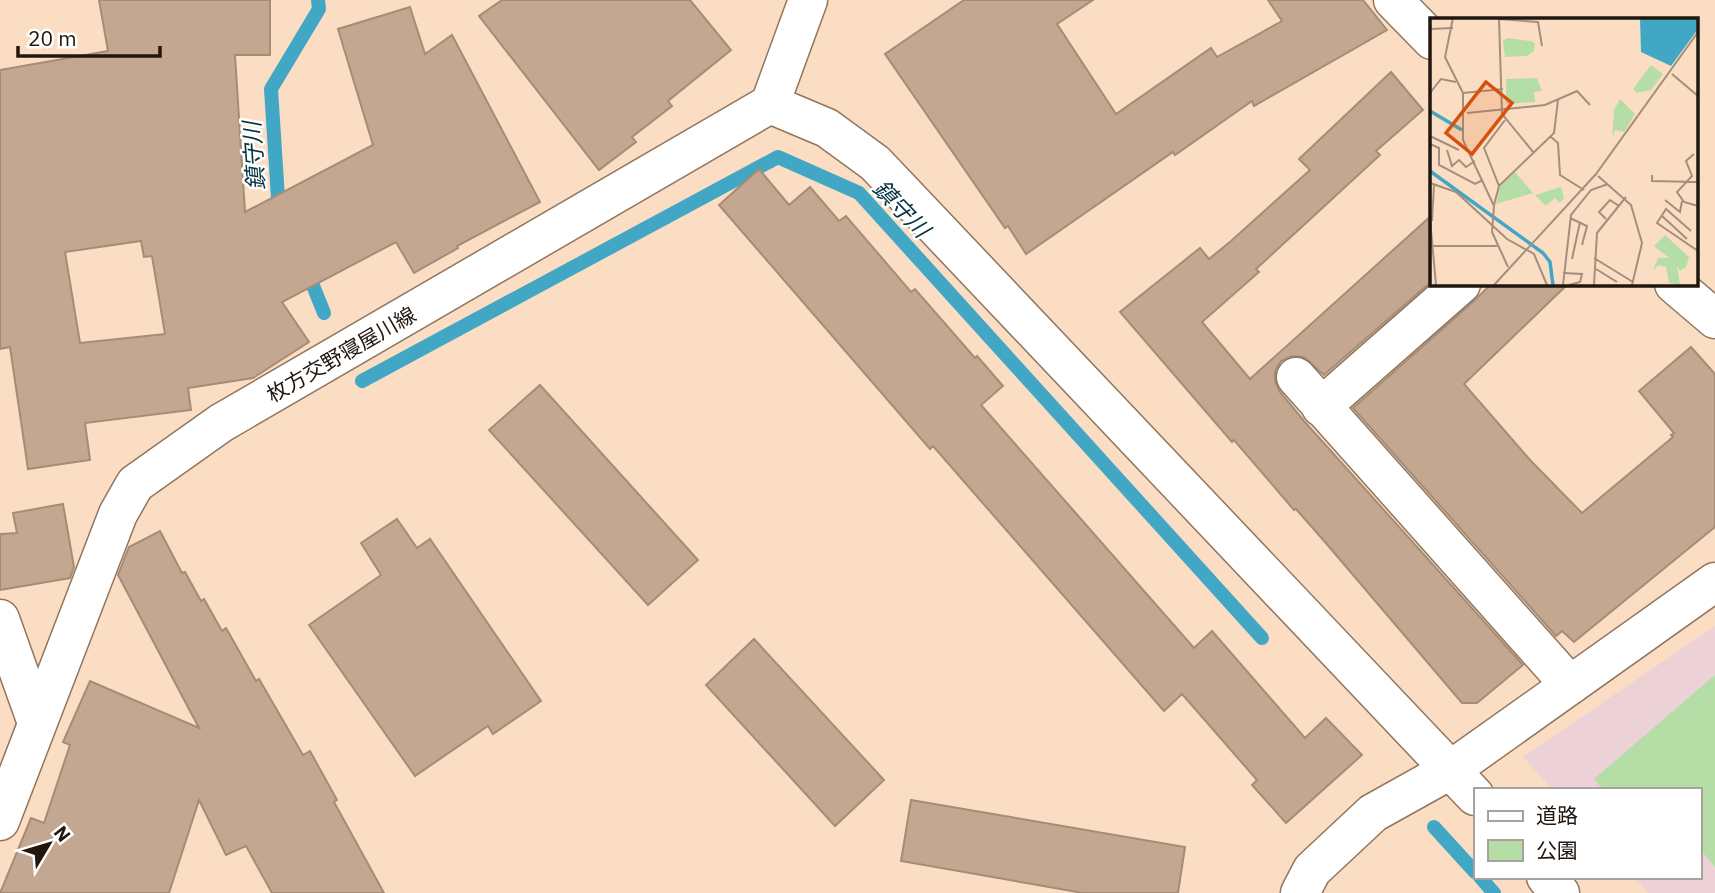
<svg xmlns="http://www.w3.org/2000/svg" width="1715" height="893" font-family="'IBM Plex Sans','Noto Sans JP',sans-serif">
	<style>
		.education { fill: #ecd2d6 }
		.green { fill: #b5dea6 }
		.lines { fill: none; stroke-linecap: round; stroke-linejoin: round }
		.stream { stroke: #42a7c4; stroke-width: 14 }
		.building { fill: #c3a790; stroke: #a78c75; stroke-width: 2; fill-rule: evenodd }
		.minor-casing { stroke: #90765f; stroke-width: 41 }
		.primary-casing { stroke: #90765f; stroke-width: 41 }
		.minor { stroke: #fff; stroke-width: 38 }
		.primary { stroke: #fff; stroke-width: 38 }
		.labels { text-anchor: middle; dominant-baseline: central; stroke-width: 5; stroke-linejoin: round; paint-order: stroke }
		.street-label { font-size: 21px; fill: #22170f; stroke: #fff }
		.water-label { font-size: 23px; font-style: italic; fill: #043441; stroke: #fff }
		.inset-river { fill: none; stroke: #42a7c4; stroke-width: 3.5 }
		.inset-road { fill: none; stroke: #a48e7c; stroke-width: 2 }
		.view { fill: #d4520c; fill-opacity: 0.15; stroke: #d4520c; stroke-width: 3.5 }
		.inset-edge { fill: none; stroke: #22170f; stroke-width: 3.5 }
	</style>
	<rect width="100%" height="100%" fill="#fbddc4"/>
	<path class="education" d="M1715,626V893H1649L1634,877H1699V790H1553L1523,757Z"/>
	<path class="green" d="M1715,675V867L1699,848V790H1603L1594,779Z"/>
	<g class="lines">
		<g class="stream">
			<path d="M283,211L278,198L271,89L319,9L318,0"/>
			<path d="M306,268L324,313"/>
			<path d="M362,381L778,157L859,193L1262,638"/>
			<path d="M1434,827L1475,872"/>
			<path d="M1480,877L1494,893"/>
		</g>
	</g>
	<g class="building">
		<path d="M99,0H270V55H235L245,212L373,145L338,29L410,7L425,54L452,35L540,202L457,246L458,248L414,273L396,242L282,302L309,342L253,378L188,388L191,410L85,423L90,460L28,469L10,347L0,349V70L108,51ZM141,241L144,257L152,256L165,334L80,343L65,252Z"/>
		<path d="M502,0H690L731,50L668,101L672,106L632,137L636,142L599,170L479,16Z"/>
		<path d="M964,0H1093L1057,24L1116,114L1211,48L1217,57L1282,21L1268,0H1363L1387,30L1254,106L1252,101L1175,155L1173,152L1026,254L1008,226L1005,228L885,54Z"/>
		<path d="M1391,72L1423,110L1376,151L1380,155L1256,269L1259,272L1202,322L1250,379L1432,215V281L1324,375L1304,357L1292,356L1281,361L1275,371V381L1280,392L1304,421L1523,665L1477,703H1462L1325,542L1296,509L1294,510L1234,440L1232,442L1120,312L1200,248L1209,259L1231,241L1310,170L1299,159Z"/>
		<path d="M759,169L789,205L810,187L839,221L846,216L911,292L915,289L975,358L977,356L1003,386L981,405L1194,648L1212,631L1305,738L1326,718L1362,755L1286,823L1252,785L1257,780L1182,694L1164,711L933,446L930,449L719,205Z"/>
		<path d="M1491,284H1568L1464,384L1531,461L1582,513L1673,437L1671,435L1674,433L1639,391L1691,347L1715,374V527L1574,642L1562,631L1556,636L1353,408L1475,300Z"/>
		<path d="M540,385L698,560L648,605L489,430Z"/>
		<path d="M63,504L74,567L70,578L0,590V534L17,533L13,513Z"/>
		<path d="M397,519L417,548L430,539L541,701L493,734L488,726L415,776L309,625L381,575L361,543Z"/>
		<path d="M160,531L182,573L185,572L201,601L204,599L222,631L226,628L256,681L259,679L303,755L310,751L337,800L334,802L384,893H272L246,846L226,855L199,800L169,893H0L31,818L44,823L70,745L63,742L90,681L199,728L118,575L129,547Z"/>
		<path d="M754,639L884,780L835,826L706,685Z"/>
		<path d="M911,800L1185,847L1178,893H1083L901,861Z"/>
	</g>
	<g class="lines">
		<g class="minor-casing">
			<g id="minor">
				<path d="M1393,0L1432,40"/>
				<path d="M770,104L827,128L875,163L1475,796"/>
				<path d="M1674,284L1715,319"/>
				<path d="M1296,377L1570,685"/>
				<path d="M1321,407L1461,284"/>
				<path d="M0,619L37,723"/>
				<path d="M1546,877L1560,893"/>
				<path d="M1300,893L1312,870L1373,813L1452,769L1715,582"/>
			</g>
		</g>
		<g class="primary-casing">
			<path id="primary" d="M0,821L118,514L135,484L221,423L770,104L808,0"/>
		</g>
		<use href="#minor" class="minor"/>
		<use href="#primary" class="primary"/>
	</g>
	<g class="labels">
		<g class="street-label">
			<text transform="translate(341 354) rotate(-30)">枚方交野寝屋川線</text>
		</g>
		<g class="water-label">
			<text transform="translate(253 156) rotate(-94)">鎮守川</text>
			<text transform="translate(902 208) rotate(46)">鎮守川</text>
		</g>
	</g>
	<g transform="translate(1430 18)">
		<rect width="268" height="268" fill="#fbddc4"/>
		<path d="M77,20L101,23L105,25L104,33L97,38L75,39L73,23ZM221,47L233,56L221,72L207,75L203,71ZM107,60L112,73L104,74L105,84L76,86V61ZM190,81L205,96L194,114L185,112L182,121L184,92ZM85,154L103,175L66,186L70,169ZM131,169L134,180L130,185L125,180L116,188L105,177ZM235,217L259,239L256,249L250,253L247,248L250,267L239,265L236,249L229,247L223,252L228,240H239L224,228Z" fill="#b5dea6"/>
		<path d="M210,0H268V11L241,48L211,34Z" fill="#42a7c4"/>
		<path class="inset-river" d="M0,93L32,112M0,153L113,235L120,244L123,267"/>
		<path class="inset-road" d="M23,0L15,39L33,75V122L64,188L62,214L78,249M0,11L23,10M242,56L268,78M0,75L11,61L26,64M33,75L73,71M37,95L115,87L147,73L160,87M0,118L29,132M121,119L128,125L130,157L154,172M0,126L9,130V147L45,166L53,162M17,132L22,148L29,142L36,149L45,143M104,135L72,96L69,1L108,4L112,28M264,136L256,143L262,158L247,174L254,184L268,188M222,157V163L268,164M168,158L201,187L212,225L202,267M0,165L26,174L77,221L104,236L117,267M69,168L54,130L75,102M235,182L250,194L252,183M64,187L69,168L124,115L128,82M232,198L257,221M140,200L157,208L152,227M0,201L6,267M176,201L169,194L180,182L189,188M2,203L4,167M261,213L236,191L227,205L268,233M2,228H67M164,240L203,264M142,241L150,204M166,251L187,264M133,255L152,256L150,264L139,267M64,267L166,156L268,14M133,267L141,197L161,172L178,166M164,267L167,215L196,179"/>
		<path class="view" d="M56,64L82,85L42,136L16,115Z"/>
		<rect width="268" height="268" class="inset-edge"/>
	</g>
	<rect x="1474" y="788" width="228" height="91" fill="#ffffff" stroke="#a7a29f" stroke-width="2"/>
	<rect x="1488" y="811" width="35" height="10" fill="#ffffff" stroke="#a7a29f" stroke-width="2"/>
	<text x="1536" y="823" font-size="21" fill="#22170f">道路</text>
	<rect x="1488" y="840" width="35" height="21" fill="#b5dea6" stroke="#a7a29f" stroke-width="2"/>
	<text x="1536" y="858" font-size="21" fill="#22170f">公園</text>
	<g transform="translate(49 844) rotate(52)" stroke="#ffffff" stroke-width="5" paint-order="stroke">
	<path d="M0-5L12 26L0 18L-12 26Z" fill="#22170f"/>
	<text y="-10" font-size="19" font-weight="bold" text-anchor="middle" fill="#22170f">N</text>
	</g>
	<path d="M18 46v10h142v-10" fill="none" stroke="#22170f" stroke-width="3.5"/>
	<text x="28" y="46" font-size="21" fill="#22170f" stroke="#ffffff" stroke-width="5" paint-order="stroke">20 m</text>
</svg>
